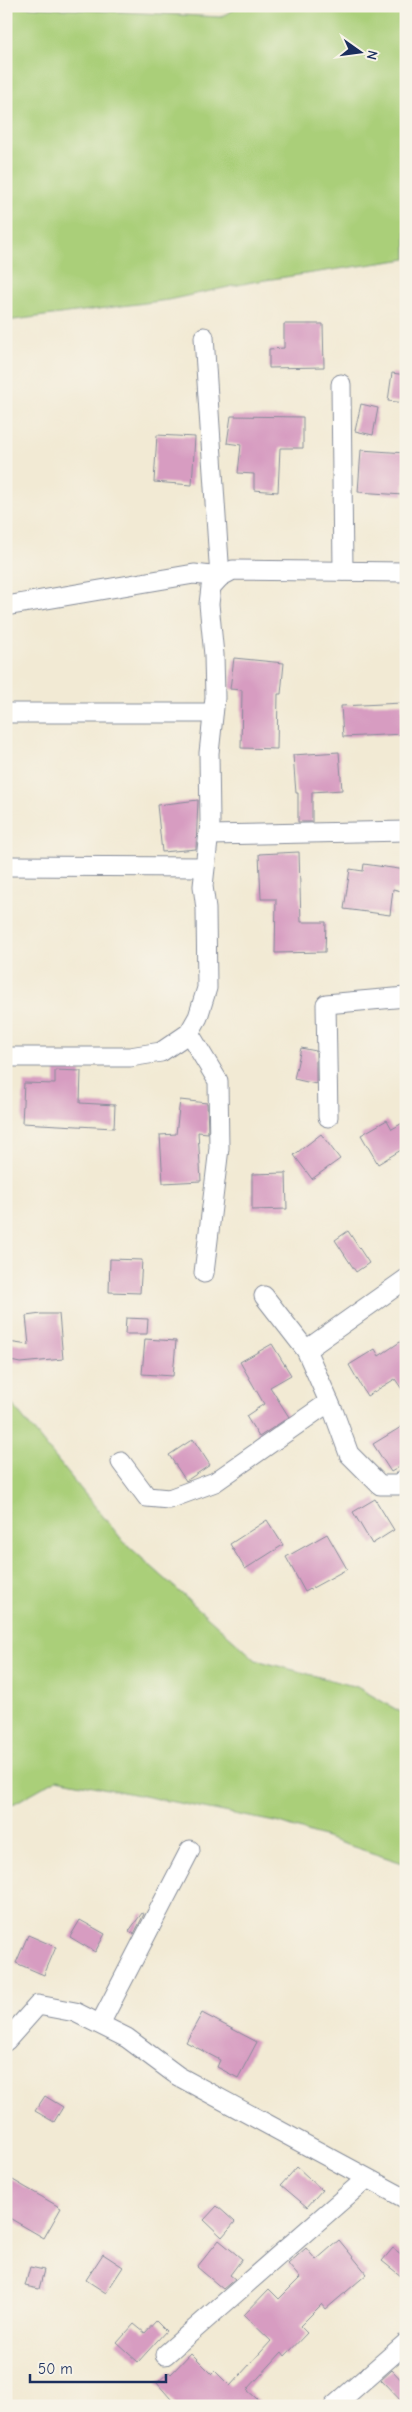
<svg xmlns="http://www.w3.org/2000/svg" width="412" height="2412" font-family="'Comic Neue',sans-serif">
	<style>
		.green { fill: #aacf79; stroke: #627f6c }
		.building { fill: #d79cc1 }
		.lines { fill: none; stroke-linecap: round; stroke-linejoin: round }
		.minor-casing { stroke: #868c99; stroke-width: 21 }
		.minor { stroke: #fff; stroke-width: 19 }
	</style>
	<rect width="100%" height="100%" fill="#f7f3e8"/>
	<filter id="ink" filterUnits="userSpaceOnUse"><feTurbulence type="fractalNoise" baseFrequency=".02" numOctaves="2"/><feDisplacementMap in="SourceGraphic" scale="10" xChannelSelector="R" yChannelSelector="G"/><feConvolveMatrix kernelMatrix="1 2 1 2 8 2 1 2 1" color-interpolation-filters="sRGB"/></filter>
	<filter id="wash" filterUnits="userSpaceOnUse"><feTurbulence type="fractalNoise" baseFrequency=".0096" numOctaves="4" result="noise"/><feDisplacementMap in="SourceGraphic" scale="20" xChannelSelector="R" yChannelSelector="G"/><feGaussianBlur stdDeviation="1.12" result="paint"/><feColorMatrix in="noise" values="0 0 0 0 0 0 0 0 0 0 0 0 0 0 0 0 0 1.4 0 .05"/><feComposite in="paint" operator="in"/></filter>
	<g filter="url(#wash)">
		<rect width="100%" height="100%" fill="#f2ead4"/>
		<g class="green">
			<path d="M6,6L220,17L241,6H406V259L252,282L168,300L6,321Z"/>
			<path d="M6,1397L124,1542L256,1660L357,1687L406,1715V1864L280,1823L57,1779L6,1808Z"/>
		</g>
		<g id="blocks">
			<g class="building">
				<path d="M284,324H323L324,367L269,368V349L284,348Z"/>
				<path d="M392,373L406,375V403L388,401Z"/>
				<path d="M361,404L378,408L373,435L355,431Z"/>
				<path d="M231,416L303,417V448H280L278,492L254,490V474L238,473L241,445L227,443Z"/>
				<path d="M157,435L195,437L192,485L154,482Z"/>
				<path d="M361,450L406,453L403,495L358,492Z"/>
				<path d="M234,658L284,663L281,694H278L277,749L241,748L242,690L230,689Z"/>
				<path d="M402,703L404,734L343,737L341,706Z"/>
				<path d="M339,752L342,790L312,792V822H298V793H296L293,755Z"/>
				<path d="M198,800L196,849L162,852L157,805Z"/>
				<path d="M299,852L301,922H326L325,952L275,953L276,899H261L259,854Z"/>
				<path d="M364,864L406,870V892L393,889L390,915L344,909L350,869L363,871Z"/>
				<path d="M301,1048L316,1051V1084L294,1079Z"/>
				<path d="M55,1070L81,1071L80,1103L115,1105L114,1128L22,1123L24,1083L55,1084Z"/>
				<path d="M180,1100L207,1103L208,1133L198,1132L201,1181L163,1183L160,1135L176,1134Z"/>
				<path d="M387,1120L392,1129L406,1121V1147L378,1164L361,1135Z"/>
				<path d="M321,1134L340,1159L312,1179L294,1155Z"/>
				<path d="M286,1173L287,1209L252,1210V1174Z"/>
				<path d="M348,1231L369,1263L356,1272L335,1240Z"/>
				<path d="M110,1259L142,1260L140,1293L109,1292Z"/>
				<path d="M41,1314H59L63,1359L20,1363L6,1360L8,1342L29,1345L26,1316Z"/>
				<path d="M126,1318L148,1319L147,1334H125Z"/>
				<path d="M406,1338V1395L395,1379L367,1396L349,1365L375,1349L379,1356Z"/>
				<path d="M145,1339L176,1341L173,1376L142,1374Z"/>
				<path d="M272,1344L291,1375L270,1387L289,1417L259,1437L246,1416L264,1404L240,1362Z"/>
				<path d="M406,1424V1463L391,1472L373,1444Z"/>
				<path d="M193,1439L210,1465L186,1481L169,1455Z"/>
				<path d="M375,1499L394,1530L372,1544L353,1512Z"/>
				<path d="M267,1520L283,1545L245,1569L230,1544Z"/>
				<path d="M327,1534L347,1569L305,1592L286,1557Z"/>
				<path d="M142,1913L144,1914L134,1934L129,1931Z"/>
				<path d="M80,1920L105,1934L95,1952L70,1937Z"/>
				<path d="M28,1935L56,1947L44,1975L16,1963Z"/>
				<path d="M202,2013L257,2042L238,2078L217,2067L220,2060L186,2042Z"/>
				<path d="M45,2096L63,2107L54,2122L35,2111Z"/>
				<path d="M297,2167L322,2190L307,2207L281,2185Z"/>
				<path d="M6,2176L61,2208L44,2238L6,2216Z"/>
				<path d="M217,2206L235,2222L222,2237L204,2220Z"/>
				<path d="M219,2240L242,2259L230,2275L235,2279L223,2289L197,2267Z"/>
				<path d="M339,2240L367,2274L326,2309L322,2304L300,2326L307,2333L285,2356L282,2352L247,2390L265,2406H177L157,2383L169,2372L171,2374L191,2353L212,2374L215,2371L230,2386L271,2341L244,2315L269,2289L279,2299L300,2278L288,2264L306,2248L316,2260Z"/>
				<path d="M393,2248L406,2258V2280L382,2261Z"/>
				<path d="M103,2254L123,2267L106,2293L86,2280Z"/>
				<path d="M30,2267L44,2270L39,2289L25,2286Z"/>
				<path d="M156,2321L166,2331L138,2362L117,2343L134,2324L145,2333Z"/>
				<path d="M392,2370L406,2385V2406L381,2380Z"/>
			</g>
		</g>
	</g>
	<g filter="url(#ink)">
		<use href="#blocks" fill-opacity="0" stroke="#868c99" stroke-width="1"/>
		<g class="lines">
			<g class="minor-casing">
				<g id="minor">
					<path d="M341,384L343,571"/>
					<path d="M6,606L194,574L220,577L204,337"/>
					<path d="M6,713H213"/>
					<path d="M209,835L406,831"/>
					<path d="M6,866L205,867"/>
					<path d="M189,1033L218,1081L219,1148L204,1273"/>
					<path d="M6,1057H130L161,1052L189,1033L198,1017L207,988L206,909L203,886L210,823L209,753L215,698L214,655L209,604L211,587L220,577L233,570L406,572"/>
					<path d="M328,1117L326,1004L406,997"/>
					<path d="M264,1296L306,1350L334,1413L349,1454L380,1485H399L406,1478"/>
					<path d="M306,1350L406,1279"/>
					<path d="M121,1462L147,1497L169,1499L215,1482L329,1402"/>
					<path d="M100,2024L190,1850"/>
					<path d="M6,2041L38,2005L75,2012L127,2038L178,2076L406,2199"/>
					<path d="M165,2355L366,2179"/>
					<path d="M334,2406L406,2343"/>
				</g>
			</g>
			<use href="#minor" class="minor"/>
		</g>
	</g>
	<rect width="412" height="2412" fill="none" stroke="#f7f3e8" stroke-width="25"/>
	<g transform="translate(360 52) rotate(104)" stroke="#f7f3e8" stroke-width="4" paint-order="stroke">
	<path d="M0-4L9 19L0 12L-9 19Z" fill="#1b2f5e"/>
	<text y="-8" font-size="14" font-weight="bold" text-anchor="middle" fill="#1b2f5e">N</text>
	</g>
	<path d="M30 2374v8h136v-8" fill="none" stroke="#1b2f5e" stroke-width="2.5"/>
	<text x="38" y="2374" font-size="15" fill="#1b2f5e" stroke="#f7f3e8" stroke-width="4" paint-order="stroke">50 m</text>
</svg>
